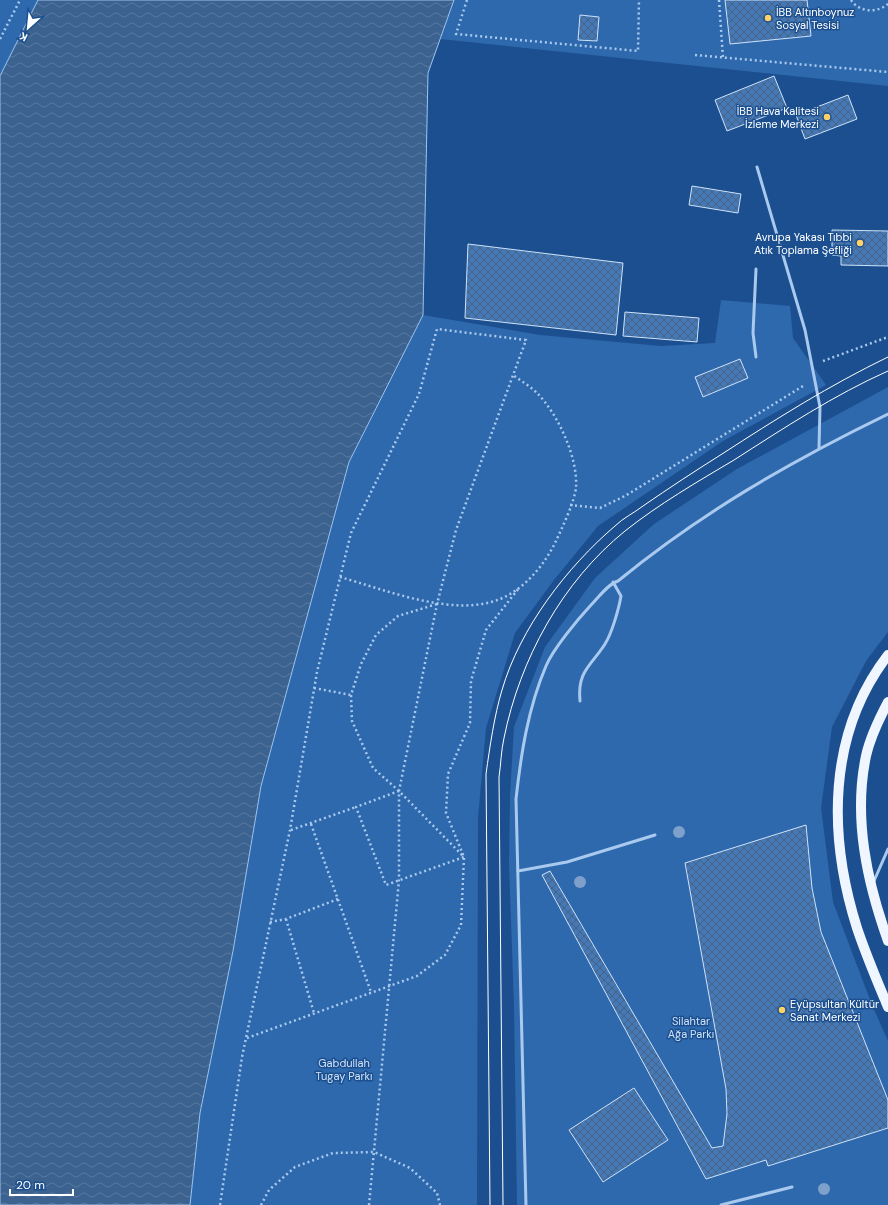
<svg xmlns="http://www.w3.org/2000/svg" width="888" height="1205" font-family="'DM Sans',sans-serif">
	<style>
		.park { fill: #2e69ad }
		.water { fill: url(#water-waves); stroke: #9cc4f0 }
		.building { fill: url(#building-cross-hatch); stroke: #cfe3fa }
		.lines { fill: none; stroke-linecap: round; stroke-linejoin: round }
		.path { stroke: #a9c9ee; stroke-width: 2.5; stroke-dasharray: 2 3; stroke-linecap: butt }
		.lane { stroke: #a9c9ee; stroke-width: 3 }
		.primary { stroke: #f0f6ff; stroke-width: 10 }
		.tram { stroke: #fff; stroke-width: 1 }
		.tree { fill: #7ea0ca }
		.poi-dot { fill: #ffd166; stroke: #1b4f8f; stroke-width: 1.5 }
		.labels { text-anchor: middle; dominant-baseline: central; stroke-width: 3; stroke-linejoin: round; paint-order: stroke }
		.poi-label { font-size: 11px; fill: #fff; stroke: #1b4f8f; text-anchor: start }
		.park-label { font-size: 11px; fill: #cfe3fa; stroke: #1b4f8f }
	</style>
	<defs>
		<pattern id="water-waves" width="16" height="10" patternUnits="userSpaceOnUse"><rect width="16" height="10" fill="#3c6290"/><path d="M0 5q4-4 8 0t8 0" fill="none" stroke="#597aa1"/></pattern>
		<pattern id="building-cross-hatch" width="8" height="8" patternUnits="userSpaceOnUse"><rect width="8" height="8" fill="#4478b7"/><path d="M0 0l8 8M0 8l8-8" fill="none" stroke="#486282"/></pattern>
	</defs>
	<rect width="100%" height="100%" fill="#1b4f8f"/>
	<g class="park">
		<path d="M0,0H38L0,76Z"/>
		<path d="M454,0H888V86L440,39Z"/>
		<path d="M721,300L790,306L793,338L826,385L723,441L598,526L554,580L515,633L486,728L478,818L477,1205H190L200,1113L233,951L261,786L349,462L423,315L540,335L661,346L715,343Z"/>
		<path d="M888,387V632L866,661L832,727L821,808L833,902L872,1005L888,1041V1205H517L514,1006L509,864L510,795L514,727L545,647L595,578L654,524L737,469Z"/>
	</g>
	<path class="water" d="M38,0H454L428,73L423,315L349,462L261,786L233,951L200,1113L190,1205H0V76Z"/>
	<g class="building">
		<path d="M725,0H807L811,36L730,44Z"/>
		<path d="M580,15L599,17L597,41L578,40Z"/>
		<path d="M774,76L787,108L727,131L715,100Z"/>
		<path d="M848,95L857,119L805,139L796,115Z"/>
		<path d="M692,186L741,194L738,213L689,205Z"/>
		<path d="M832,230L888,231V266L841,265V256L832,255Z"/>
		<path d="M468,244L623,263L616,335L465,318Z"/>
		<path d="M625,312L699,318L697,342L623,336Z"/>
		<path d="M740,359L748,378L703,397L695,377Z"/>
		<path d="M806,825L812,888L821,932L888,1100V1128L768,1166L766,1160L706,1179L542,875L550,871L712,1148L723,1146L727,1114L726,1089L685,863Z"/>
		<path d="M634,1088L668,1140L603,1182L569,1130Z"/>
	</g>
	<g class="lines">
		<g class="path">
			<path d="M467,0L456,34L638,51L639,0"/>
			<path d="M719,0L723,58"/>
			<path d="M851,0C860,13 877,13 888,4"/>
			<path d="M0,39L20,0"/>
			<path d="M695,55L888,72"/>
			<path d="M823,361L888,337"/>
			<path d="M570,505L600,508L625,496L803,386"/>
			<path d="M340,577C386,590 454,618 500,599C525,589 545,564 556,541C562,528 575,501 576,487C578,458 558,414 537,393C530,386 521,381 513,375"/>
			<path d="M314,688L351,695"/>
			<path d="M399,791L356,807L386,885L464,857L399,791L373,768L352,721L351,695L361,664L376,635L398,616L437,604"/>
			<path d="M311,824L371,992"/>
			<path d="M291,830L356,807"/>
			<path d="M286,919L314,1013"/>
			<path d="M270,922L286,919L338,899"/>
			<path d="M247,1038L417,976L445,955L461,925L464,857L446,813L448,774L470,723L471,681L486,630L519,588"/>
			<path d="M220,1205L242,1057L290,830L317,672L351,533L419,394L437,329L526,340L456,530L437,604L399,791V880L369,1205"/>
			<path d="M261,1205L269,1190L295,1167L333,1153L374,1152L410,1168L437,1193L440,1205"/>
		</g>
		<g class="lane">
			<path d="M757,167L805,330L820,407L819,448"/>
			<path d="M756,269L753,333L756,357"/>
			<path d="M580,701C577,671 591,666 605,644C612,633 619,608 621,596L613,582"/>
			<path d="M518,871L567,862L655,835"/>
			<path d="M874,881L888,849"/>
			<path d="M526,1205L516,799C521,754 528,708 546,666C553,649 578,619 591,605C599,597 608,584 618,581C701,513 791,461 888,414"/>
			<path d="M721,1205L792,1187"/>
		</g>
		<g class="primary">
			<path d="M888,655C827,734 828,836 857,928C866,955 877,981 888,1007"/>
			<path d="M888,702C879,719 870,737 866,756C853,818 867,882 888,941"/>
		</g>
		<g class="tram">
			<path d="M490,1205L486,774C490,746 494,717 502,690C520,628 567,567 615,526C623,518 634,513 643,506C669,488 695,471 722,454C776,419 830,385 888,357"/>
			<path d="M503,1205L499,777C501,764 501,751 504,738C520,659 562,582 625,531C659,504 697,482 734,460C784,428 834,395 888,371"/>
		</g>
	</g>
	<g class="tree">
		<circle cx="679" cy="832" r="6"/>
		<circle cx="580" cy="882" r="6"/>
		<circle cx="824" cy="1189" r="6"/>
	</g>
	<g class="poi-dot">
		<circle cx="768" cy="18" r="4"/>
		<circle cx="827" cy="117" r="4"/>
		<circle cx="860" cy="243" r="4"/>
		<circle cx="782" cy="1010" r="4"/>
	</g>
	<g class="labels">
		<g class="poi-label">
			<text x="776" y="12">İBB Altınboynuz<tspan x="776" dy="13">Sosyal Tesisi</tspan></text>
			<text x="819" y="111" text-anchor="end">İBB Hava Kalitesi<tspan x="819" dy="13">İzleme Merkezi</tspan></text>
			<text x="852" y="237" text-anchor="end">Avrupa Yakası Tıbbi<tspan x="852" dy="13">Atık Toplama Şefliği</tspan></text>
			<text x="790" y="1004">Eyüpsultan Kültür<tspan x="790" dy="13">Sanat Merkezi</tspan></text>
		</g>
		<g class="park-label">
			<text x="691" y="1021">Silahtar<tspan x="691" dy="13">Ağa Parkı</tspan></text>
			<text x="344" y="1063">Gabdullah<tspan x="344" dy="13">Tugay Parkı</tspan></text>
		</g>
	</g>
	<g transform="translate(28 28) rotate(207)" stroke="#1b4f8f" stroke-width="3" paint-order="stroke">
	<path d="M0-3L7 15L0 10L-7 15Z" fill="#ffffff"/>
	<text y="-6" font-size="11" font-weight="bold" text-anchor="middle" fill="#ffffff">K</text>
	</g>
	<path d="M10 1189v6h63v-6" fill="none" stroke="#ffffff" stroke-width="2"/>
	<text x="16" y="1189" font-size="12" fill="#ffffff" stroke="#1b4f8f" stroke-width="3" paint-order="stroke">20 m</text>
</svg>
